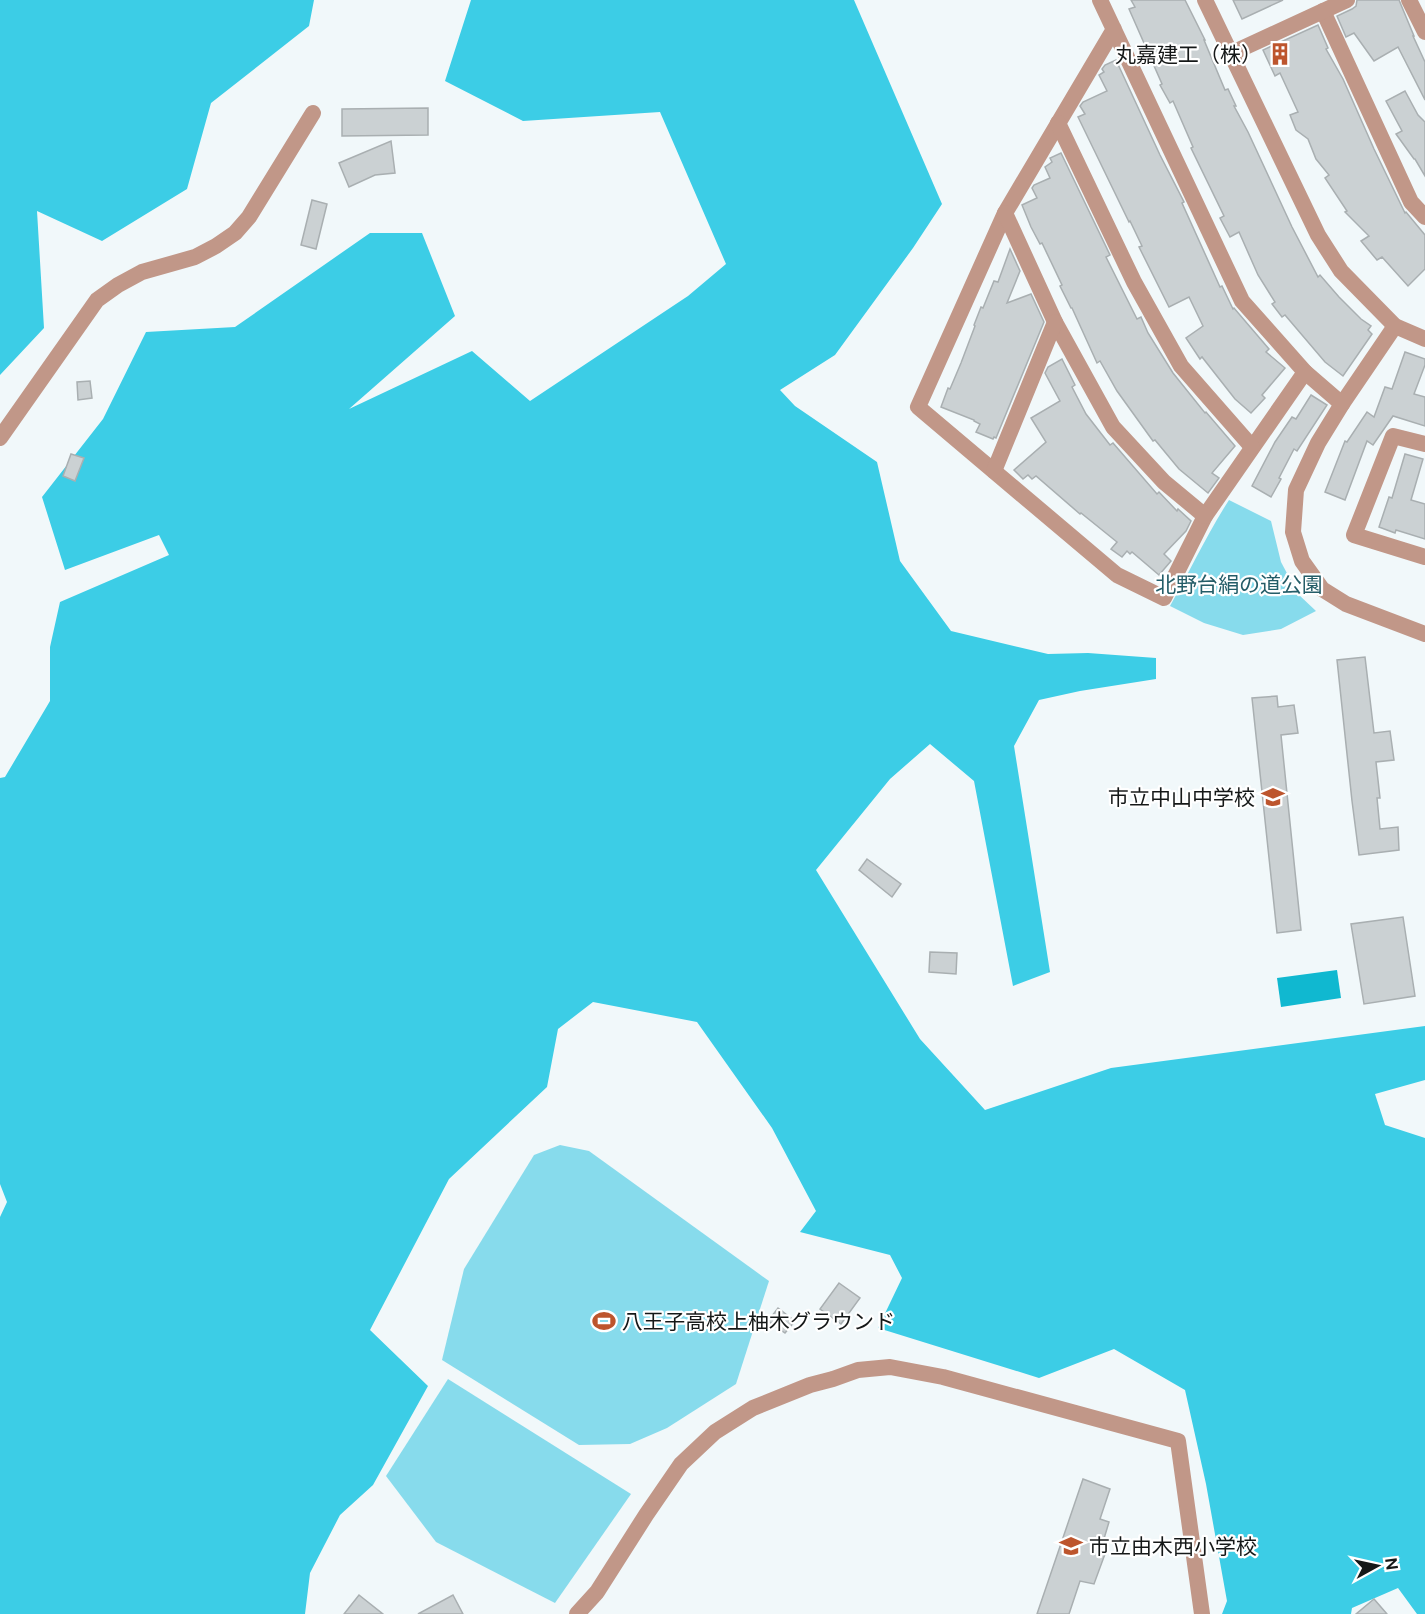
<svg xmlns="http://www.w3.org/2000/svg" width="1425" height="1614" font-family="'Public Sans','Noto Sans JP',sans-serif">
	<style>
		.green { fill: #87dbec }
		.forest { fill: #3ccde6 }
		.water { fill: #10b8d0 }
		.building { fill: #cbd1d3; stroke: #a9afb1; stroke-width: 1.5 }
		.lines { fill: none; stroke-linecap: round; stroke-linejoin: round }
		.minor { stroke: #c19788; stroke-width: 16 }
		.labels { text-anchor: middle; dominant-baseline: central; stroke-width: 4.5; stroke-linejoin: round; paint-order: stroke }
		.poi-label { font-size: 21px; fill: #151818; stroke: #fff; text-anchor: end }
		.park-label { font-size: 21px; fill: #245d68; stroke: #fff }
	</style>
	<rect width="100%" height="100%" fill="#f1f8fa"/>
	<g class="green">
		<path d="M1229,500L1271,521L1281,562L1298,594L1316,611L1281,629L1243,635L1204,623L1170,606C1190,571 1207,534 1229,500Z"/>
		<path d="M560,1145L589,1151L769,1281L736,1384L667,1428L630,1444L579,1445L442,1360L464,1269L534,1155Z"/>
		<path d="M448,1379L631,1494L555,1603L436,1542L386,1476Z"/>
	</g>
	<g class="forest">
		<path d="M0,0H314L309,26L211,103L187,189L102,241L37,211L44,328L0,375Z"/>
		<path d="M471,0H854L942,204L913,248L835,355L780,390L795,406L877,462L900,561L951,631L1048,654L1088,653L1156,658V679L1080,691L1039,700L1014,746L1050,972L1013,986L974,781L930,744L890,779L816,870L920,1039L985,1110L1111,1068L1425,1026V1080L1375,1094L1385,1125L1425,1138V1614H1417L1398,1588L1352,1608L1351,1614H1222L1227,1601L1206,1484L1185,1390L1114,1349L1039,1378L878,1328L902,1278L890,1255L800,1232L816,1211L772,1128L697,1022L593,1002L558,1029L547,1087L449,1179L370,1330L428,1386L373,1485L340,1515L310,1573L305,1614H0V1217L7,1202L0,1184V778L5,777L50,701V647L60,602L169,555L159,535L65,570L42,497L103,419L146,332L235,327L370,233H422L455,316L349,409L472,351L530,401L688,296L726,264L660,112L523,121L445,81Z"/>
	</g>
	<path class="water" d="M1337,970L1341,998L1281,1007L1277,978Z"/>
	<g class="building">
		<path d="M1131,0H1185L1205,40H1204L1225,90L1228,89L1236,106H1234L1248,132L1292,227L1318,277L1320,275L1339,297L1361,319L1371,326L1368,330L1372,334L1343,376L1325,362L1285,315L1282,317L1272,304L1275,302L1258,275L1239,232L1230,237L1220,218L1224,216L1191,148L1193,147L1173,101L1170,103L1160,85L1162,84L1129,9L1135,7Z"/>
		<path d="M1233,0H1283L1242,19Z"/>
		<path d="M1357,0H1399L1414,36H1413L1425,62V100L1398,47L1374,61L1354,33L1346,37L1337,16L1352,9L1356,6Z"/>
		<path d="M1318,25L1328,48L1326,49L1343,79L1374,149L1405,213L1406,212L1425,235V269L1408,286L1382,257L1377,260L1361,241L1369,236L1345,212L1347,211L1325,178L1329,175L1316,159L1308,139L1296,130L1290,115L1298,112L1280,73L1275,76L1263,50Z"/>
		<path d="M1116,60L1160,155L1184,202L1182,203L1220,287L1222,286L1233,309L1234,308L1269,349L1266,352L1285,368L1262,395L1265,398L1251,413L1235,399L1202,357L1200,359L1186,338L1203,326L1189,297L1169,307L1139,247L1142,246L1130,221L1129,222L1078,117L1085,114L1080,106L1083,102L1107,91L1099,75L1104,72L1102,69L1105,65Z"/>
		<path d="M1405,91L1418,115L1425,122V176L1415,159H1414L1396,134L1402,131L1386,101Z"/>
		<path d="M428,108V135L342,136V109Z"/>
		<path d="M391,141L395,173L375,175L349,187L339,163Z"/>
		<path d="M1061,153L1110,255L1106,257L1137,319L1141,317L1148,333L1173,373L1205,413L1206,412L1235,446L1212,473L1219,478L1208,493L1179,469L1155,440L1153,441L1117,391L1100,361L1097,363L1072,308H1071L1060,286L1062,285L1042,243L1040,244L1031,227L1022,205L1037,198L1032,188L1034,185L1050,178L1045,167L1052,162L1050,158Z"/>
		<path d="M312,200L327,204L316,249L301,245Z"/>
		<path d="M1010,249L1020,271L1007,303L1031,294L1044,322L996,438L994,437L993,439L976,432L980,424L974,421V420L941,407L948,388L950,389L961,363L975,326L974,325L981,307L983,308L994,281L998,282Z"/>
		<path d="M1405,352L1425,359V365L1414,394L1425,397V426L1393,416L1373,445L1367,441L1345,500L1325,492L1345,441L1347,442L1367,412L1374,417L1385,387L1392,389Z"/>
		<path d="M1062,359L1075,385L1072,387L1086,414L1110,445L1113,443L1157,494L1159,492L1177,511L1178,509L1191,521L1186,531L1164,554L1171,561L1159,575L1132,552L1130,554L1127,551L1122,557L1111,549L1117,542L1081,513L1080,514L1036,476L1032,479L1028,475L1023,479L1014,470L1046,442L1031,418L1060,401L1045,373L1048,367Z"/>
		<path d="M90,381L92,398L78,400L77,382Z"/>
		<path d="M1311,395L1327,405L1297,451L1294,449L1279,478L1281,479L1271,497L1252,486L1275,442L1292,417L1296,419Z"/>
		<path d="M71,454L84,458L75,481L63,476Z"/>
		<path d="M1405,454L1423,459L1411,500L1425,504V539L1396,530L1395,533L1379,527L1389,497L1392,498Z"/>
		<path d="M1365,657L1374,733L1390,731L1394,760L1376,762L1380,798H1377L1380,829L1398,827L1399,850L1359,855L1352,801L1337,660Z"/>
		<path d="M1277,696L1278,707L1294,705L1298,733L1281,735L1301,930L1277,933L1252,698Z"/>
		<path d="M867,859L901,884L892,897L859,870Z"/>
		<path d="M1403,917L1415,996L1364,1004L1351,924Z"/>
		<path d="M930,952L957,953L956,974L929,972Z"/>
		<path d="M839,1283L860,1298L841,1324L820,1309Z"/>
		<path d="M778,1308L795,1321L785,1333L768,1321Z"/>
		<path d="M1083,1479L1110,1489L1100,1519L1109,1522L1100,1552L1105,1554L1094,1584L1080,1581L1069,1614H1037Z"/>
		<path d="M359,1595L383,1614H344Z"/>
		<path d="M453,1595L463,1614H418Z"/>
		<path d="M1374,1599L1387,1614H1356Z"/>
	</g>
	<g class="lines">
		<g class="minor">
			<path d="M1100,0L1242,301L1305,372L1205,516L1164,598L1117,575L918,407L1005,213L1114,29"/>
			<path d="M1205,0L1318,235L1341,271L1395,326L1425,339"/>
			<path d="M1409,0L1425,32"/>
			<path d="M1323,11L1411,202L1425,217"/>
			<path d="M1230,54L1347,0"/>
			<path d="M1058,123L1134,282L1181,366L1252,447"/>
			<path d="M1005,213L1055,322L1113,427L1164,482L1205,516"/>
			<path d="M1395,326L1342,404L1318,443L1296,490L1293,532L1302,561L1322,589L1346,604L1425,634"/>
			<path d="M1305,372L1342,404"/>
			<path d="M0,438L97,300L118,285L142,272L195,257L216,246L235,233L249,217L313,113"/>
			<path d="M1425,444L1393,436L1354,535L1425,557"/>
			<path d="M994,471L1055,322"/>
			<path d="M577,1614L597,1592L646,1515L681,1464L715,1432L753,1408L810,1385L833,1379L858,1370L890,1367L943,1377L1178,1441L1202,1614"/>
		</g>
	</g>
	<defs>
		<g id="building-bare" transform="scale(1.8)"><path d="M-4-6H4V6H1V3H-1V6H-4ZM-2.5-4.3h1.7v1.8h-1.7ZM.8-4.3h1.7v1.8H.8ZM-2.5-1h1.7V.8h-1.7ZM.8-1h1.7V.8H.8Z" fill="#bd552d" stroke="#fff" stroke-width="2.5" paint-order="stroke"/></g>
		<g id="school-bare" transform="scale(1.8)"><path d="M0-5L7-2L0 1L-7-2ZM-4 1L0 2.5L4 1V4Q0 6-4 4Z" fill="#bd552d" stroke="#fff" stroke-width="2.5" paint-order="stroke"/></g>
		<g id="stadium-bare" transform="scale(1.8)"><path d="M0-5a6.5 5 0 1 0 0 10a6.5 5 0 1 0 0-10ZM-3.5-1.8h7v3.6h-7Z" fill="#bd552d" stroke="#fff" stroke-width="2.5" paint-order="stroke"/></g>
	</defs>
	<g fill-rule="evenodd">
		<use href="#building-bare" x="1280" y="54"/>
		<use href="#school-bare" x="1273" y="797"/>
		<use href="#stadium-bare" x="604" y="1321"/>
		<use href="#school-bare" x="1071" y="1546"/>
	</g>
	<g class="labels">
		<g class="poi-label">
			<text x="1262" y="54">丸嘉建工（株）</text>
			<text x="1255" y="797">市立中山中学校</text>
			<text x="622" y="1321" text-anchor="start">八王子高校上柚木グラウンド</text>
			<text x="1089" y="1546" text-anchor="start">市立由木西小学校</text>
		</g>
		<g class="park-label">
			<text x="1239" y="584">北野台絹の道公園</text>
		</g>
	</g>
	<g transform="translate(1377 1566) rotate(82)" stroke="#ffffff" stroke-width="4.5" paint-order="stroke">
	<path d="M0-4.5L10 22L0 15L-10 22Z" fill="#151818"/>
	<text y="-9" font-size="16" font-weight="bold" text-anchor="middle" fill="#151818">N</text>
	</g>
</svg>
